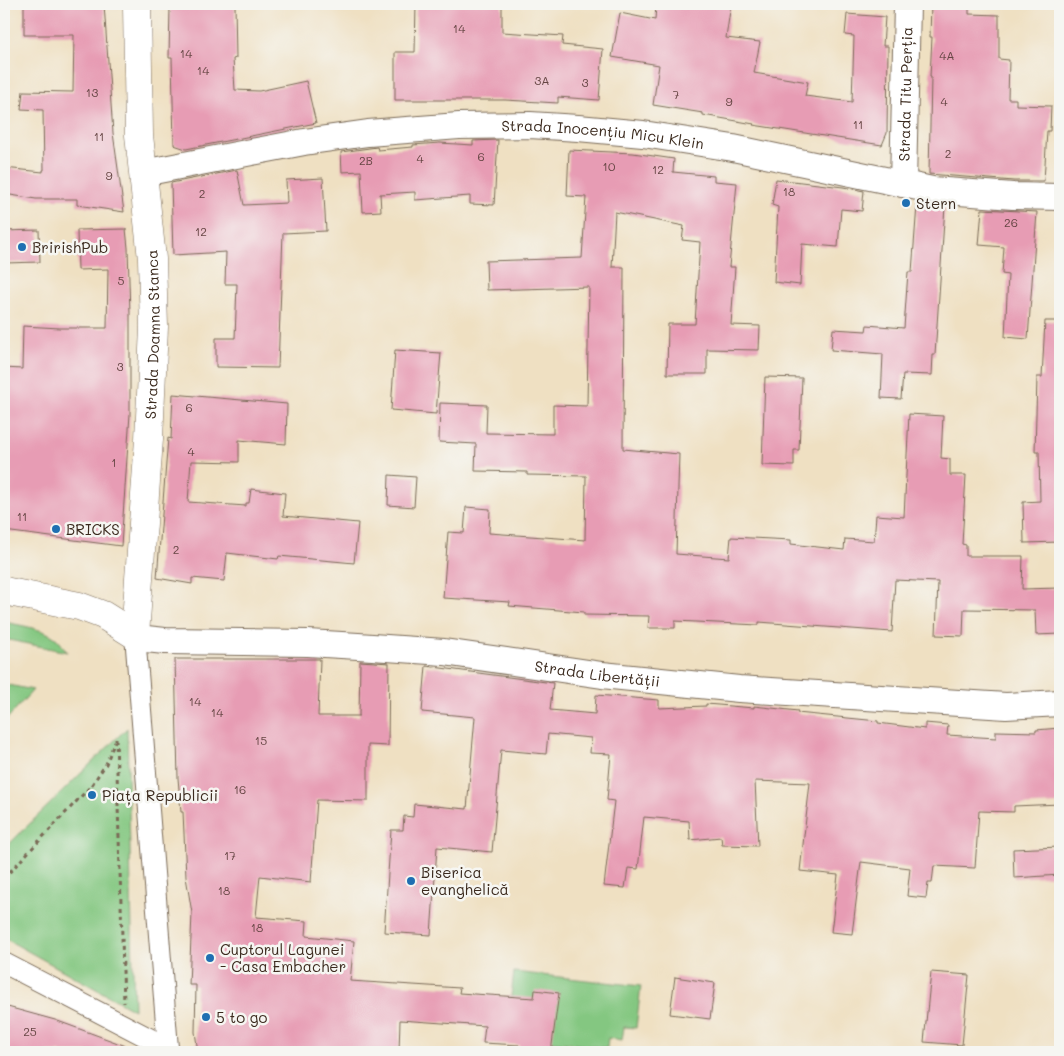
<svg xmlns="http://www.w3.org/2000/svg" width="1064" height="1056" font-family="Mali,sans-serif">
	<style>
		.green { fill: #84c781; stroke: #607850 }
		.building { fill: #e79cb4 }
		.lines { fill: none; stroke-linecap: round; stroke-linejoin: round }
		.pedestrian-casing { stroke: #7a6a57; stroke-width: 22 }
		.minor-casing { stroke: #7a6a57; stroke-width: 28 }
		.tertiary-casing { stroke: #7a6a57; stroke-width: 29 }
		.path { stroke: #7a6a57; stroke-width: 3; stroke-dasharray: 4 4; stroke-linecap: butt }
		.pedestrian { stroke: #fff; stroke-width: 20 }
		.minor { stroke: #fff; stroke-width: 26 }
		.tertiary { stroke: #fff; stroke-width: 28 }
		.poi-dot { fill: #1f6fb2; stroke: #f6f6f2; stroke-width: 2 }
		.labels { text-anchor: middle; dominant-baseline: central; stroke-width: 5; stroke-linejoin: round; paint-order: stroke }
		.number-label { font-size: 12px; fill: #664644 }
		.street-label { font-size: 15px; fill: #3b2a1e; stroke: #f6f6f2 }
		.poi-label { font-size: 15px; fill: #3b2a1e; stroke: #f6f6f2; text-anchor: start }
	</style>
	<rect width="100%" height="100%" fill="#f6f6f2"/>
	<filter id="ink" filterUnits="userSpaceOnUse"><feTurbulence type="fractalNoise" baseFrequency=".02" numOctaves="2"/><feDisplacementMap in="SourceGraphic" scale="10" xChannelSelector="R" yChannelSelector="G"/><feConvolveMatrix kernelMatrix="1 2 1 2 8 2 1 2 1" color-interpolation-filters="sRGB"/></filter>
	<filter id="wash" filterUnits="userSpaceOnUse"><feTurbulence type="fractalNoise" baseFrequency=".0096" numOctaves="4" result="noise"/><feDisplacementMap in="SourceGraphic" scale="20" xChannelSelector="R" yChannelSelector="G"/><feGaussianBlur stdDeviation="1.12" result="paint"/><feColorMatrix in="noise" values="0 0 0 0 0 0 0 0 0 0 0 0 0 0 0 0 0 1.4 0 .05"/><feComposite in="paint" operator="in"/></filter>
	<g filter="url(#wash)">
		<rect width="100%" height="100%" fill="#efe0c2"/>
		<g class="green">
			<path d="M4,622C19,625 46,629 57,639C61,643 64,648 67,652L4,639Z"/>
			<path d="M4,684L33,690L4,722Z"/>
			<path d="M127,728L134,1010L4,938V849Z"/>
			<path d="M514,972L641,986L636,1028L624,1027L622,1040L608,1038L607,1048L506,1036Z"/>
		</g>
		<g id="blocks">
			<g class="building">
				<path d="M24,4H104L113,133L124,212L77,205V199H36L4,194V168L43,172V170H44L43,110L21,109L23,91L73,92L74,35H24Z"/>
				<path d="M171,4H235L236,58L233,59L235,90L259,91L306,81L316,123L186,149L174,145L172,58H169L170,6Z"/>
				<path d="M416,4H502V32L563,36L562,45L603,49L599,100L558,97V103L505,100H395V52H415Z"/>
				<path d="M656,4H731L726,38L760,42L754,73L808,82L805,96L852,102L854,36L845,35L847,14L885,17L883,46H888L887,133L882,145L753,125L754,124L703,115V113L653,105L659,65L612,57L620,13L655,20Z"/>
				<path d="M931,4H969V14L999,15V59L1009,60L1008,99H1016V105L1051,106L1050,131H1047L1044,181H1014L929,174L931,77H930L932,37H930Z"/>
				<path d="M498,140L494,205L470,204V196L415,200V192L380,194L381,211L363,212L361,171L342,172L341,152L377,147L378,150L413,147V145L440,143L473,145V141Z"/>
				<path d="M569,150L633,153L674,159L673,172L714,176V181L737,183L729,267H735L731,325L760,326L759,350L707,349V374H667L668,324H695L700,242L682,240L684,226L615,212L612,267H624L623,449L679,454L676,554L729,558L731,537L791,540V544L844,550L845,539L874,541L876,515L904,517L909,414L943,416L941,458L950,459V475H966L962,544L966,545V556H1023L1022,589L1060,588V634L1036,635L1035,610L964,609L963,636L936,635L938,582L895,580L892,632L759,622V625L675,621V628H648L649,616L584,615V612L509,606L510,602L443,598L448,532L464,533L466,507L490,509L489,533L585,540L586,476L527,475V472L475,471L476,444L439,442L440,403L487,405L486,433L553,434V405L587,406L589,287L487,290L486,261L582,258L586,197L567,196Z"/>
				<path d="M237,170L244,205L287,203L286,180L323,178L326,231L283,233L278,368L216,367V338H235L237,284H225L226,252L173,255L171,183Z"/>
				<path d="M776,179L843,187L864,191L862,211L841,209L838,247L802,244L800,285L774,282L778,207L772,205Z"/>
				<path d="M928,204L945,206L935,355H933L932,375L903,374L901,399L881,398L883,354L831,350L833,329L866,331L867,325L904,328L908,272H912L917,205L928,206Z"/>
				<path d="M982,209L1037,212L1028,339L1005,337L1008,275L1002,274L1004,247L979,245Z"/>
				<path d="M126,229L128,248L130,314V414L121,546L4,531V368L22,369L23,326L60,328H107L108,269L78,270L77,230Z"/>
				<path d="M39,230L40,262L5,263L4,231Z"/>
				<path d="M1045,321H1060V542L1024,543L1023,502L1040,501L1039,452H1035L1037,377H1042Z"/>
				<path d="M395,350L441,353L436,414L391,410Z"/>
				<path d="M765,377L802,378L799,450H794V466L762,465Z"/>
				<path d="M173,394L287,404L286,444L239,440V462L191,461L188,502L246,506V503H249L251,489L285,493L283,516L358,523L354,563L279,556L278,559L227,553L224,581L192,578V584L157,578L168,438L171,439Z"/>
				<path d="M389,475L416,477L414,507L388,505Z"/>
				<path d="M175,659H320L318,716H359L360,661L389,663L388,746L368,745V801L317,800L311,882L260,876L256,917L307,921L306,936L354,941L350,981L460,988L459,993L534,998L535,990L559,993L551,1052H518L519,1045L483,1043L485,1026L400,1020L399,1052H198L195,1032L196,985H189L192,913L186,877L183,812H181L178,778Z"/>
				<path d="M426,666L553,683L550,710L595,714L596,695L659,700V708L706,706V704L754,708V706L798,711L797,713L878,721V723L925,729V723L948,725L947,735L996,738V731L1036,732V730L1060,728V804L1014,806V812L979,811L975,868L934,866L932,883H928L926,898L907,896L910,868L861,862L852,934L831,932L838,875L800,871L810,783L755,781L758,846L722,845L721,837L690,840L689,821L644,817L638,869L628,868L625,888L604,886L614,801L607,800L611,754L590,753L591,738L548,734L546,754L501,750L492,852L437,847L431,935L384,932L391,830H403L404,816L413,817L414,804L467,809L475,717L422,712Z"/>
				<path d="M1060,847V875L1014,878L1013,849Z"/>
				<path d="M931,972L969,975L962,1045L924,1042Z"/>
				<path d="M675,977L715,983L710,1019L670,1014Z"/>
				<path d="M4,1006L55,1020L137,1050L136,1052H4Z"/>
			</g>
		</g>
	</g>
	<g filter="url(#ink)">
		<use href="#blocks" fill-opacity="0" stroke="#7a6a57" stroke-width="1"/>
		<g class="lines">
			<g class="pedestrian-casing">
				<g id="pedestrian">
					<path d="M135,635L168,1048L170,1052"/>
					<path d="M4,963L168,1048"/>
				</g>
			</g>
			<g class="minor-casing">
				<g id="minor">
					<path id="s1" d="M143,173L304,142L368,133L459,126L530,125L578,128L643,134L733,148L932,190L1013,196L1060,197"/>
					<path id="s2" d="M903,184L907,4"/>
					<path id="s3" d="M135,635L146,639L165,641L308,643L358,646L444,652L602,675L739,689L1006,706L1060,703"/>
				</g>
			</g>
			<g class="tertiary-casing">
				<g id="tertiary">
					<path id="s4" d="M4,591L79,606L103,615L135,635L149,439L154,327L152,259L139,135L137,4"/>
				</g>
			</g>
			<g class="path">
				<path d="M116,738L124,1003"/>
				<path d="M4,878L91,786L106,764L115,741"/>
			</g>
			<use href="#pedestrian" class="pedestrian"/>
			<use href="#minor" class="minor"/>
			<use href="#tertiary" class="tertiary"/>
		</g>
	</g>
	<g class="poi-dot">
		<circle cx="906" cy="203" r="5"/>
		<circle cx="22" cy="247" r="5"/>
		<circle cx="56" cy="529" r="5"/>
		<circle cx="92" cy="795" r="5"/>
		<circle cx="411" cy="881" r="5"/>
		<circle cx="210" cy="958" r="5"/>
		<circle cx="206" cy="1017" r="5"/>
	</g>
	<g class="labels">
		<g class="number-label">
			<text x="459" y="28">14</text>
			<text x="186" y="53">14</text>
			<text x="947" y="55">4A</text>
			<text x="203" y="70">14</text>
			<text x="542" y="80">3A</text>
			<text x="585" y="82">3</text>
			<text x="92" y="92">13</text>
			<text x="676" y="94">7</text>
			<text x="729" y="101">9</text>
			<text x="944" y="101">4</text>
			<text x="858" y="124">11</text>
			<text x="99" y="136">11</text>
			<text x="948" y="153">2</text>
			<text x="481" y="156">6</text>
			<text x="420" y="158">4</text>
			<text x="366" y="160">2B</text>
			<text x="609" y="166">10</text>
			<text x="658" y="169">12</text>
			<text x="109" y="175">9</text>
			<text x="789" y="191">18</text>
			<text x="202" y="193">2</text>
			<text x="1011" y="222">26</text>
			<text x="201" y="231">12</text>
			<text x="121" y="280">5</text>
			<text x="120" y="366">3</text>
			<text x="189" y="407">6</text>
			<text x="191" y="451">4</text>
			<text x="114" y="462">1</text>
			<text x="22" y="516">11</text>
			<text x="176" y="549">2</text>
			<text x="195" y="701">14</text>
			<text x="217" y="712">14</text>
			<text x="261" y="740">15</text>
			<text x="240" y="789">16</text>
			<text x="230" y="855">17</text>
			<text x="224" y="890">18</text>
			<text x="257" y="927">18</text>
			<text x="30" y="1031">25</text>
		</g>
		<g class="street-label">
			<text stroke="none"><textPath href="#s2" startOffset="90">Strada Titu Perția</textPath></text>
			<text stroke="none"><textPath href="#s1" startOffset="464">Strada Inocențiu Micu Klein</textPath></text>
			<text stroke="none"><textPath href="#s4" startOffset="441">Strada Doamna Stanca</textPath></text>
			<text stroke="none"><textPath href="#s3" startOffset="465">Strada Libertății</textPath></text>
		</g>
		<g class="poi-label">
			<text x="916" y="203">Stern</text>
			<text x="32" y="247">BririshPub</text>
			<text x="66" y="529">BRICKS</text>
			<text x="102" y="795">Piața Republicii</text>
			<text x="421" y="872">Biserica<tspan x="421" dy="17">evanghelică</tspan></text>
			<text x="220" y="949">Cuptorul Lagunei<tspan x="220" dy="17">- Casa Embacher</tspan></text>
			<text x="216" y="1017">5 to go</text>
		</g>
	</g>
	<rect width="1064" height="1056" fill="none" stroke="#f6f6f2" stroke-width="20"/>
</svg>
